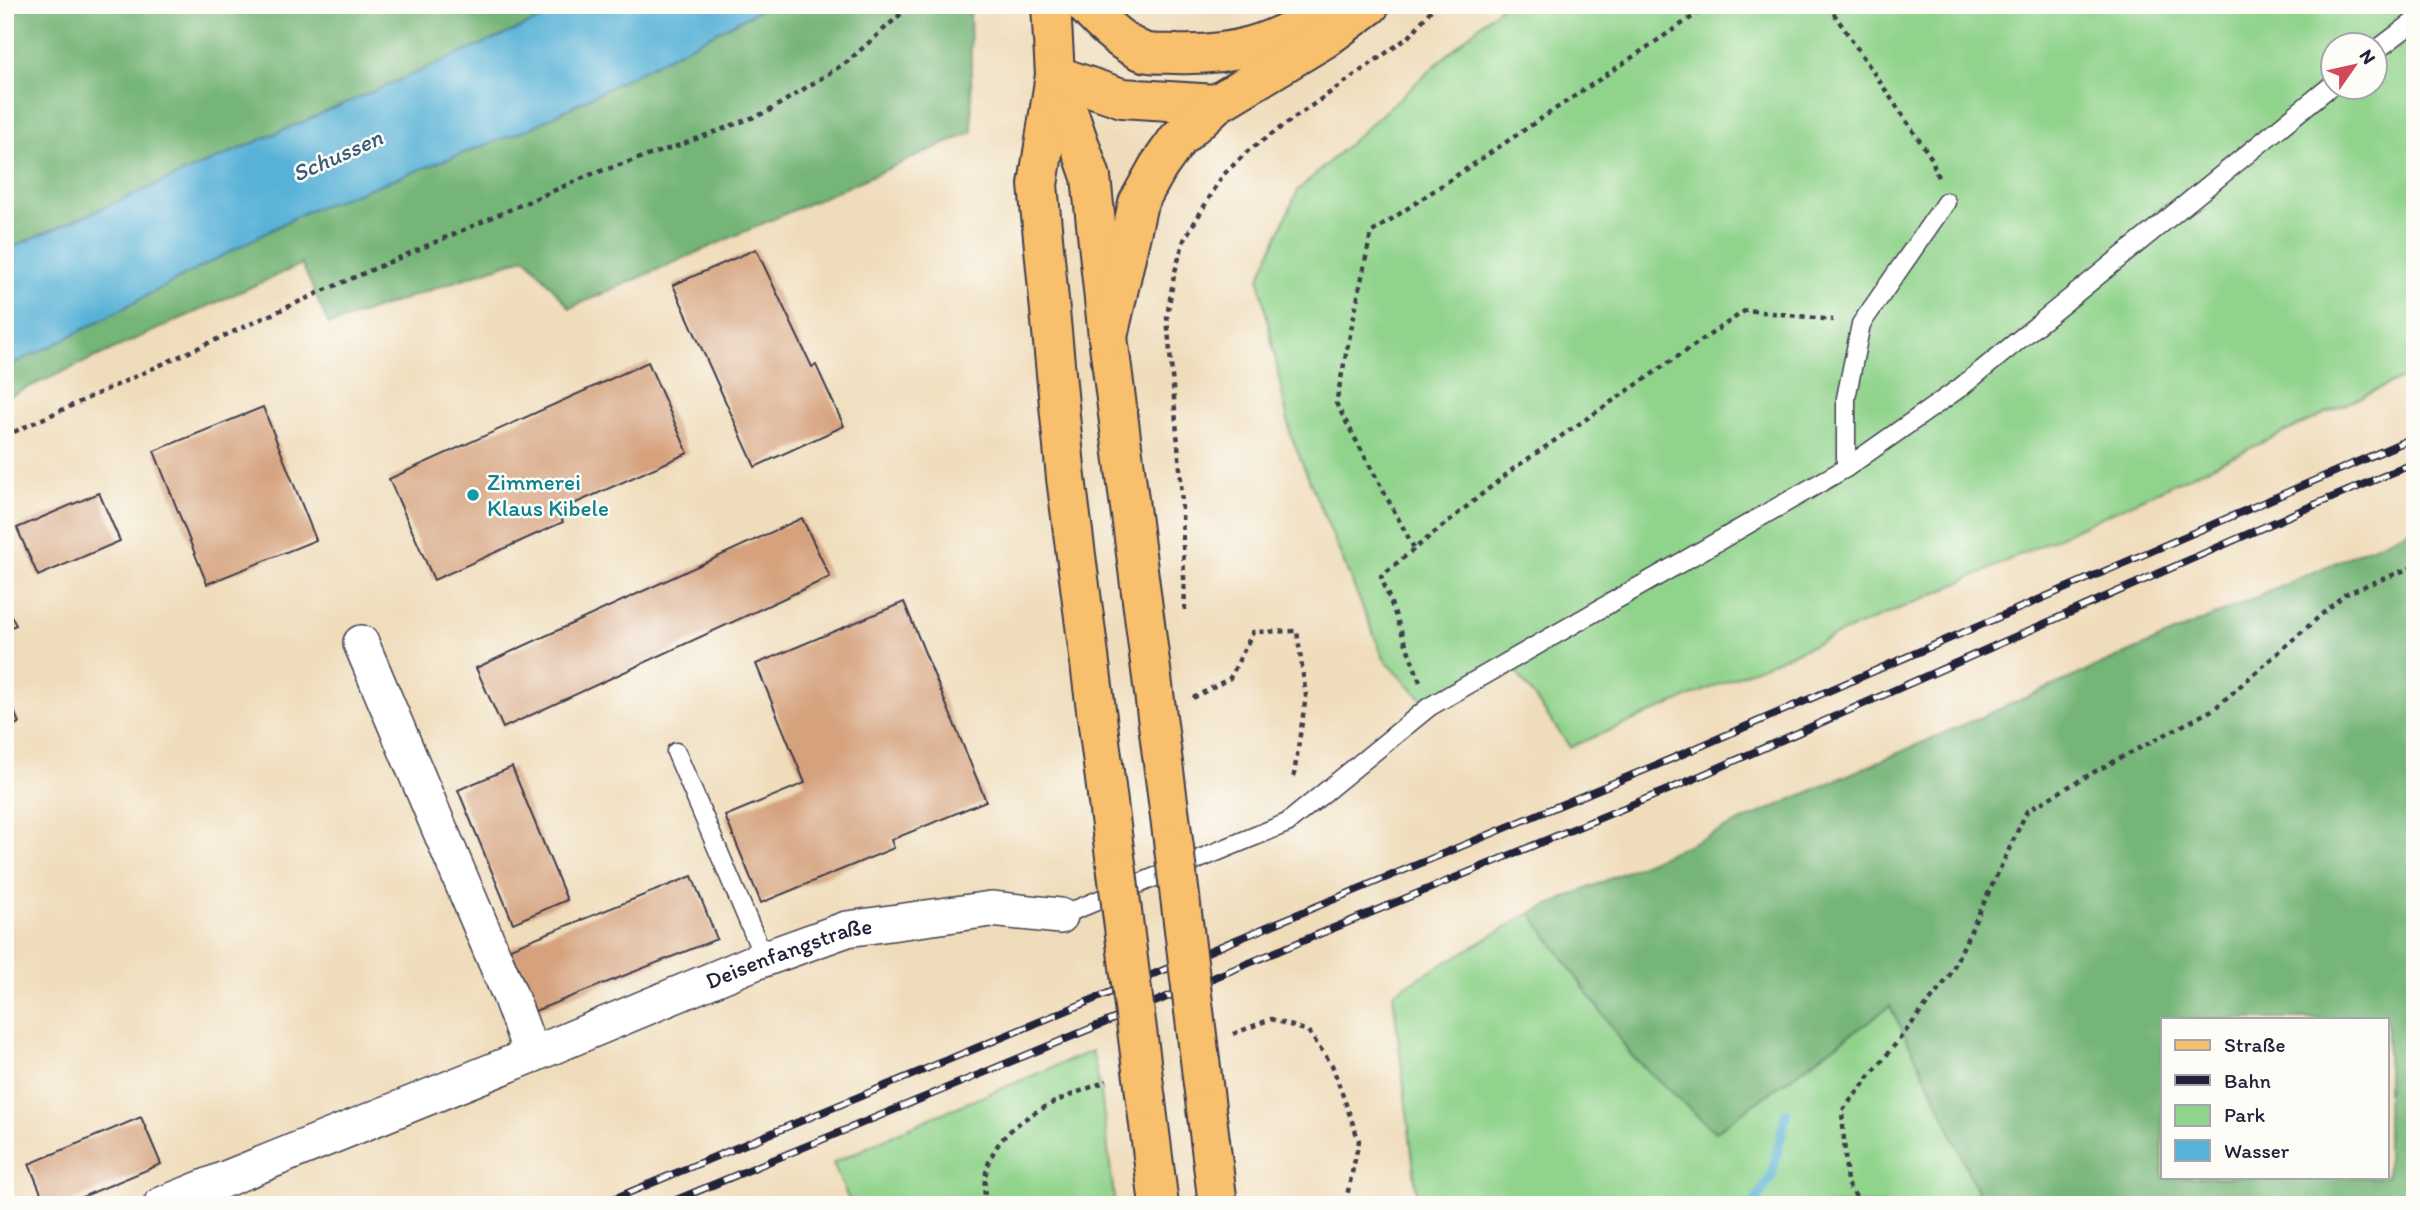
<svg xmlns="http://www.w3.org/2000/svg" width="2420" height="1210" font-family="Itim,sans-serif">
	<style>
		.green { fill: #90d38b; stroke: #597a63; stroke-width: 2; fill-rule: evenodd }
		.forest { fill: #74b577; stroke: #4b6c59; stroke-width: 2; fill-rule: evenodd }
		.water { fill: #59b2d7; stroke: #3e6a89; stroke-width: 2 }
		.lines { fill: none; stroke-linecap: round; stroke-linejoin: round }
		.stream { stroke: #59b2d7; stroke-width: 10 }
		.building { fill: #d5a27d }
		.service-casing { stroke: #413e4e; stroke-width: 21 }
		.minor-casing { stroke: #413e4e; stroke-width: 38 }
		.primary-casing { stroke: #413e4e; stroke-width: 42 }
		.trunk-casing { stroke: #413e4e; stroke-width: 42 }
		.path { stroke: #413e4e; stroke-width: 4.5; stroke-dasharray: 5 5; stroke-linecap: butt }
		.service { stroke: #fff; stroke-width: 18 }
		.minor { stroke: #fff; stroke-width: 35 }
		.primary { stroke: #f8bf6c; stroke-width: 38 }
		.trunk { stroke: #f8bf6c; stroke-width: 38 }
		.rail-casing { stroke: #22223b; stroke-width: 8 }
		.rail { stroke: #fdfcf7; stroke-width: 5; stroke-dasharray: 16; stroke-linecap: butt }
		.primary-bridge-casing { stroke: #413e4e; stroke-width: 42; stroke-linecap: butt }
		.primary-bridge { stroke: #f8bf6c; stroke-width: 38 }
		.culture-dot { fill: #0f9aa8; stroke: #fdfcf7; stroke-width: 2.5 }
		.labels { text-anchor: middle; dominant-baseline: central; stroke-width: 5; stroke-linejoin: round; paint-order: stroke }
		.culture-label { font-size: 23px; fill: #0d838f; stroke: #fdfcf7; text-anchor: start }
		.street-label { font-size: 23px; fill: #22223b; stroke: #fdfcf7 }
		.water-label { font-size: 24px; font-style: italic; fill: #385c79; stroke: #fdfcf7 }
	</style>
	<rect width="100%" height="100%" fill="#fdfcf7"/>
	<filter id="ink" filterUnits="userSpaceOnUse"><feTurbulence type="fractalNoise" baseFrequency=".0143" numOctaves="2"/><feDisplacementMap in="SourceGraphic" scale="14" xChannelSelector="R" yChannelSelector="G"/><feConvolveMatrix kernelMatrix="1 2 1 2 8 2 1 2 1" color-interpolation-filters="sRGB"/></filter>
	<filter id="wash" filterUnits="userSpaceOnUse"><feTurbulence type="fractalNoise" baseFrequency=".00686" numOctaves="4" result="noise"/><feDisplacementMap in="SourceGraphic" scale="28" xChannelSelector="R" yChannelSelector="G"/><feGaussianBlur stdDeviation="1.57" result="paint"/><feColorMatrix in="noise" values="0 0 0 0 0 0 0 0 0 0 0 0 0 0 0 0 0 1.4 0 .05"/><feComposite in="paint" operator="in"/></filter>
	<g filter="url(#wash)">
		<rect width="100%" height="100%" fill="#efdcba"/>
		<g class="green">
			<path d="M1502,5H2415V372L1946,589L1570,747L1510,663L1429,707L1384,659L1291,436L1259,278L1298,190ZM2332,46H2374V88H2332Z"/>
			<path d="M1531,913L1632,1056L1715,1132L1890,1006L1937,1098L1983,1205H1418L1393,993Z"/>
			<path d="M1092,1051L1101,1093L1115,1205H942L939,1201L920,1205H851L833,1163L928,1119Z"/>
		</g>
		<g class="forest">
			<path d="M13,5H976L970,10L972,132L570,308L526,257L329,325L302,264L5,398V9Z"/>
			<path d="M2415,528V1205H1983L1937,1099L1890,1006L1715,1132L1632,1056L1531,913ZM2163,1019H2387V1177H2163Z"/>
		</g>
		<path class="water" d="M566,5H769L529,129L303,213L52,346L5,367V250L534,22Z"/>
		<g class="lines">
			<path class="stream" d="M1754,1205L1772,1175L1786,1113"/>
		</g>
		<g id="blocks">
			<g class="building">
				<path d="M756,249L812,367L816,365L844,426L755,467L673,285Z"/>
				<path d="M648,362L688,453L558,511L563,522L434,580L389,479Z"/>
				<path d="M263,407L316,540L207,584L154,451Z"/>
				<path d="M99,493L120,541L38,576L17,528Z"/>
				<path d="M802,518L830,577L503,728L476,668Z"/>
				<path d="M904,602L986,801L891,840L894,848L761,903L725,816L805,783L756,664Z"/>
				<path d="M5,605L16,625L5,630Z"/>
				<path d="M5,690L19,723L5,729Z"/>
				<path d="M512,767L567,900L513,923L458,790Z"/>
				<path d="M692,876L717,939L535,1011L510,948Z"/>
				<path d="M141,1117L161,1164L63,1205H46L29,1164Z"/>
			</g>
		</g>
	</g>
	<g filter="url(#ink)">
		<use href="#blocks" fill-opacity="0" stroke="#413e4e" stroke-width="2"/>
		<g class="lines">
			<g class="service-casing">
				<g id="service">
					<path d="M2374,52L2415,21"/>
					<path d="M1846,468V398L1861,324L1946,202"/>
					<path d="M676,752L764,958"/>
					<path d="M1060,916L1287,823L1429,707L1846,468L1961,387L2332,85"/>
				</g>
			</g>
			<g class="minor-casing">
				<g id="minor">
					<path d="M361,643L509,993L532,1055"/>
					<path id="s1" d="M161,1205L532,1055L755,962L847,929L991,909L1060,916"/>
				</g>
			</g>
			<g class="primary-casing">
				<g id="primary">
					<path d="M1051,5L1055,75L1038,185L1066,478L1117,872"/>
					<path d="M1057,80L1091,177L1108,337L1174,848"/>
					<path d="M1202,1076L1218,1205"/>
					<path d="M1146,1101L1159,1205"/>
				</g>
			</g>
			<g class="trunk-casing">
				<g id="trunk">
					<path d="M1085,5C1100,22 1122,44 1144,52C1153,55 1166,53 1176,54C1233,56 1275,43 1323,12"/>
					<path d="M1055,75L1122,98L1216,104"/>
					<path d="M1108,337L1138,203L1158,167L1178,139L1216,104L1324,39L1370,5"/>
				</g>
			</g>
			<g class="path">
				<path d="M1828,5L1932,159L1938,178"/>
				<path d="M5,436L316,294L592,174L683,144L767,112L847,62L911,5"/>
				<path d="M1414,548L1336,403L1371,233L1710,5"/>
				<path d="M1185,610L1181,480L1167,317L1174,275L1184,240L1223,175L1249,150L1410,36L1435,5"/>
				<path d="M1420,682L1381,576L1513,469L1746,310L1833,320"/>
				<path d="M1193,698L1230,678L1253,632L1297,631L1306,696L1293,781"/>
				<path d="M1233,1034L1271,1019L1308,1031L1332,1065L1359,1141L1345,1205"/>
				<path d="M986,1205C973,1128 1050,1103 1107,1081"/>
				<path d="M1862,1205L1847,1184L1842,1111L1949,977L2027,811L2094,772L2214,709L2345,594L2415,566"/>
			</g>
			<use href="#service" class="service"/>
			<use href="#minor" class="minor"/>
			<use href="#primary" class="primary"/>
			<use href="#trunk" class="trunk"/>
			<g class="rail-casing">
				<g id="rail">
					<path d="M599,1205L1671,759L2415,437"/>
					<path d="M664,1205L1682,784L2300,511L2415,463"/>
				</g>
			</g>
			<use href="#rail" class="rail"/>
			<g class="primary-bridge-casing">
				<g id="primary-bridge">
					<path d="M1174,848L1202,1076"/>
					<path d="M1117,872L1146,1101"/>
				</g>
			</g>
			<use href="#primary-bridge" class="primary-bridge"/>
		</g>
	</g>
	<circle class="culture-dot" cx="473" cy="495" r="7"/>
	<g class="labels">
		<g class="culture-label">
			<text x="487" y="482">Zimmerei<tspan x="487" dy="26">Klaus Kibele</tspan></text>
		</g>
		<g class="street-label">
			<text stroke="none"><textPath href="#s1" startOffset="677">Deisenfangstraße</textPath></text>
		</g>
		<g class="water-label">
			<text transform="translate(337 155) rotate(-24)">Schussen</text>
		</g>
	</g>
	<rect width="2420" height="1210" fill="none" stroke="#fdfcf7" stroke-width="28"/>
	<rect x="2161" y="1018" width="228" height="161" fill="#fdfcf7" stroke="#a5a5ac" stroke-width="2"/>
	<rect x="2175" y="1040" width="35" height="10" fill="#f8bf6c" stroke="#a5a5ac" stroke-width="2"/>
	<text x="2224" y="1052" font-size="21" fill="#22223b">Straße</text>
	<rect x="2175" y="1075" width="35" height="10" fill="#22223b" stroke="#a5a5ac" stroke-width="2"/>
	<text x="2224" y="1088" font-size="21" fill="#22223b">Bahn</text>
	<rect x="2175" y="1105" width="35" height="21" fill="#90d38b" stroke="#a5a5ac" stroke-width="2"/>
	<text x="2224" y="1122" font-size="21" fill="#22223b">Park</text>
	<rect x="2175" y="1140" width="35" height="21" fill="#59b2d7" stroke="#a5a5ac" stroke-width="2"/>
	<text x="2224" y="1158" font-size="21" fill="#22223b">Wasser</text>
	<g transform="translate(2354 66) rotate(56)"><circle r="33" fill="#fdfcf7" stroke="#a5a5ac" stroke-width="2"/>
	<path d="M0-5L12 26L0 18L-12 26Z" fill="#d1495b"/>
	<text y="-10" font-size="19" font-weight="bold" text-anchor="middle" fill="#22223b">N</text>
	</g>
</svg>
